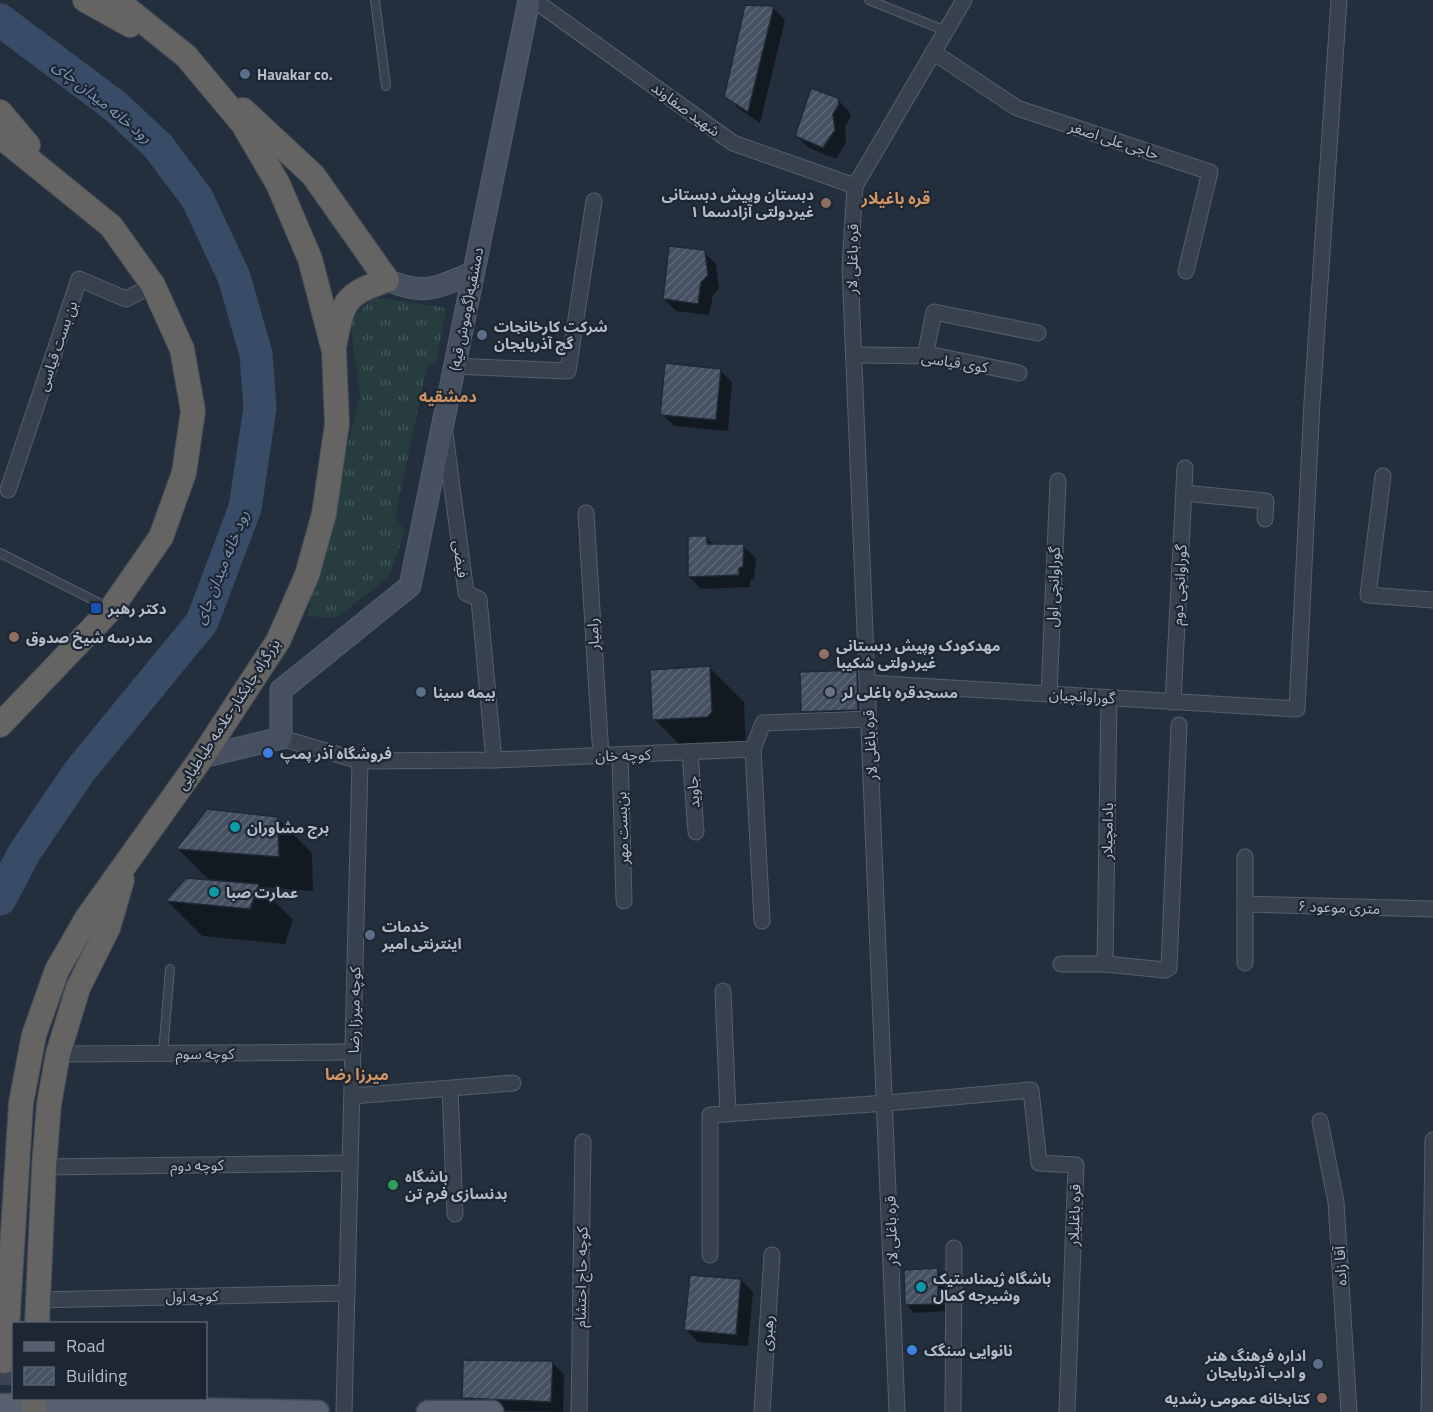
<svg xmlns="http://www.w3.org/2000/svg" width="1433" height="1412" font-family="'Titillium Web','Noto Sans Arabic',sans-serif">
	<style>
		.grass { fill: url(#grass-tufts) }
		.shadow { fill: #0007 }
		.lines { fill: none; stroke-linecap: round; stroke-linejoin: round }
		.river { stroke: #394c67; stroke-width: 33 }
		.building { fill: url(#building-hatch); stroke: #1f2835; stroke-width: 1.5 }
		.trunk-tunnel { stroke: #3a4453; stroke-width: 24; stroke-dasharray: 24 12; stroke-linecap: butt }
		.service-casing { stroke: #565f6c; stroke-width: 10 }
		.minor-casing { stroke: #565f6c; stroke-width: 17 }
		.secondary-casing { stroke: #565f6c; stroke-width: 23 }
		.primary-casing { stroke: #414a57; stroke-width: 25 }
		.trunk-casing { stroke: #434c59; stroke-width: 26 }
		.service { stroke: #38414e; stroke-width: 8 }
		.minor { stroke: #38414e; stroke-width: 15 }
		.secondary { stroke: #465061; stroke-width: 21 }
		.primary { stroke: #56606e; stroke-width: 22 }
		.trunk { stroke: #656462; stroke-width: 24 }
		.service-dot { fill: #5c6f8a; stroke: #1d2633; stroke-width: 2 }
		.education-dot { fill: #8d6e63; stroke: #1d2633; stroke-width: 2 }
		.transit-dot { fill: #1a4fb4; stroke: #1d2633; stroke-width: 2 }
		.worship-dot { fill: #6b7280; stroke: #1d2633; stroke-width: 2 }
		.shop-dot { fill: #3f7fe0; stroke: #1d2633; stroke-width: 2 }
		.culture-dot { fill: #0f9aa8; stroke: #1d2633; stroke-width: 2 }
		.leisure-dot { fill: #2e9e5b; stroke: #1d2633; stroke-width: 2 }
		.labels { text-anchor: middle; dominant-baseline: central; stroke-width: 4.5; stroke-linejoin: round; paint-order: stroke }
		.poi-label { font-size: 15px; font-weight: bold; fill: #b4bcc9; stroke: #1d2633; text-anchor: start }
		.street-label { font-size: 15px; fill: #b4bcc9; stroke: #1d2633 }
		.water-label { font-size: 16px; font-style: italic; fill: #7c92b1; stroke: #1d2633 }
		.neighbourhood-label { font-size: 16px; font-weight: bold; fill: #d59563; stroke: #1d2633 }
	</style>
	<defs>
		<pattern id="grass-tufts" width="24" height="20" patternUnits="userSpaceOnUse" patternTransform="scale(1.5)"><rect width="24" height="20" fill="#263c3f"/><path d="M3 7l-1-3M5 7V3M7 7l1-3M15 17l-1-3M17 17v-4M19 17l1-3" fill="none" stroke="#435659"/></pattern>
		<pattern id="building-hatch" width="6" height="6" patternUnits="userSpaceOnUse" patternTransform="scale(1.5)"><rect width="6" height="6" fill="#455162"/><path d="M-1 1l2-2M0 6l6-6M5 7l2-2" fill="none" stroke="#5d6877"/></pattern>
	</defs>
	<rect width="100%" height="100%" fill="#242f3e"/>
	<path class="grass" d="M374,297L446,308L437,361L427,367L395,516L405,532L389,577L336,618L307,616L360,395L350,321Z"/>
	<g class="shadow">
		<path d="M773,8L785,20L760,123L738,108L726,96Z"/>
		<path d="M837,99L849,111L851,117L845,127L846,142L836,159L809,148L796,136Z"/>
		<path d="M704,252L716,264L719,288L713,295L709,315L676,311L664,299Z"/>
		<path d="M720,370L732,382L728,431L674,426L662,414Z"/>
		<path d="M706,537L714,545L743,546L756,558L754,579L750,580V587L701,589L689,577Z"/>
		<path d="M709,667L744,702L746,747L689,754L654,719Z"/>
		<path d="M856,671L868,684L870,721L814,723L802,711Z"/>
		<path d="M207,810L277,818L312,853L313,891L260,887L293,920L285,944L202,936L167,901L210,881L178,849Z"/>
		<path d="M937,1270L945,1278V1311L914,1313L907,1305Z"/>
		<path d="M741,1280L753,1292L748,1346L698,1342L686,1330Z"/>
		<path d="M552,1362L564,1375L563,1412L475,1410L463,1398Z"/>
	</g>
	<g class="lines">
		<path class="river" d="M0,20L115,106L158,146L197,198L234,277L256,354L260,408L245,508L202,622L79,772L24,853L0,899"/>
	</g>
	<g class="building">
		<path d="M745,5L774,6L748,112L724,97Z"/>
		<path d="M811,88L838,98L839,104L833,114L835,130L823,148L795,136Z"/>
		<path d="M669,246L705,250L708,275L701,282L698,304L663,299Z"/>
		<path d="M665,363L721,369L716,420L660,415Z"/>
		<path d="M688,536H707V544H744L743,567L739,568V575L688,577Z"/>
		<path d="M710,666L712,712L707,717L652,720L650,670Z"/>
		<path d="M857,670L858,710L801,712L800,672Z"/>
		<path d="M207,809L278,817L279,857L176,849Z"/>
		<path d="M186,878L259,884L250,909L165,901Z"/>
		<path d="M938,1268V1304L905,1305L904,1270Z"/>
		<path d="M690,1275L741,1279L736,1335L684,1330Z"/>
		<path d="M463,1360L553,1361L551,1402L462,1398Z"/>
	</g>
	<g class="lines">
		<path class="trunk-tunnel" d="M5,1361L7,1412"/>
		<g class="service-casing">
			<g id="service">
				<path d="M375,0L386,86"/>
				<path d="M869,0L946,31"/>
				<path d="M0,553L107,607"/>
				<path d="M163,1053L170,969"/>
			</g>
		</g>
		<g class="minor-casing">
			<g id="minor">
				<path d="M534,0L733,143L855,186"/>
				<path d="M933,52L1017,108L1210,172L1186,271"/>
				<path d="M854,355L937,356L1019,373"/>
				<path d="M925,356L934,312L1038,333"/>
				<path d="M454,366L568,371L594,201"/>
				<path d="M445,434L466,593L479,599L494,760"/>
				<path d="M1383,476L1368,595L1433,600"/>
				<path d="M8,490L79,279L126,299L153,285"/>
				<path d="M1184,493L1266,501L1265,519"/>
				<path d="M586,513L601,756"/>
				<path d="M868,683L1297,709L1312,402L1339,0"/>
				<path d="M1049,694L1058,481"/>
				<path d="M1173,702L1185,468"/>
				<path d="M281,738L360,761L494,760L753,749L763,723L869,719"/>
				<path d="M753,749L762,921"/>
				<path d="M690,752L696,832"/>
				<path d="M620,755L624,901"/>
				<path d="M1245,904L1433,909"/>
				<path d="M1245,963V857"/>
				<path d="M1061,964H1105L1165,970L1169,968L1179,725"/>
				<path d="M1105,964L1109,698"/>
				<path d="M723,991L728,1114"/>
				<path d="M58,1054L353,1052"/>
				<path d="M450,1089L455,1214"/>
				<path d="M352,1096L513,1083"/>
				<path d="M1320,1121L1336,1202L1349,1412"/>
				<path d="M44,1167L350,1163"/>
				<path d="M710,1255V1115L887,1103L1031,1090L1039,1163L1076,1165L1067,1412"/>
				<path d="M38,1300L347,1293"/>
				<path d="M344,1412L360,761"/>
				<path d="M579,1412L583,1142"/>
				<path d="M762,1412L772,1255"/>
				<path d="M897,1412L850,267L855,186L964,0"/>
				<path d="M953,1412L954,1248"/>
				<path d="M1429,1412L1433,1140"/>
			</g>
		</g>
		<g class="secondary-casing">
			<g id="secondary">
				<path d="M387,280C425,296 437,288 474,272"/>
				<path d="M202,757L281,738V690L410,586L529,0"/>
			</g>
		</g>
		<g class="primary-casing">
			<g id="primary">
				<path d="M0,1405L318,1412"/>
				<path d="M428,1412H492"/>
			</g>
		</g>
		<g class="trunk-casing">
			<g id="trunk">
				<path d="M85,0L130,25"/>
				<path d="M243,110L313,175L387,280C346,294 343,300 335,342"/>
				<path d="M0,112L28,145"/>
				<path d="M0,136L111,226L153,285L182,349L193,411L184,473L161,537L111,609L0,725"/>
				<path d="M37,1324L44,1167L49,1104L58,1054L78,988L108,928L122,880"/>
				<path d="M5,1361L21,1103L34,1035L57,970L87,918L202,757L278,641L307,575L324,514L337,424L334,351L310,259L278,184L243,124L186,56L116,0"/>
				<path d="M33,1398L34,1412"/>
			</g>
		</g>
		<use href="#service" class="service"/>
		<use href="#minor" class="minor"/>
		<use href="#secondary" class="secondary"/>
		<use href="#primary" class="primary"/>
		<use href="#trunk" class="trunk"/>
	</g>
	<g class="service-dot">
		<circle cx="245" cy="74" r="6"/>
		<circle cx="482" cy="335" r="6"/>
		<circle cx="421" cy="692" r="6"/>
		<circle cx="370" cy="935" r="6"/>
		<circle cx="1318" cy="1364" r="6"/>
	</g>
	<g class="education-dot">
		<circle cx="826" cy="203" r="6"/>
		<circle cx="14" cy="637" r="6"/>
		<circle cx="824" cy="654" r="6"/>
		<circle cx="1322" cy="1398" r="6"/>
	</g>
	<rect class="transit-dot" x="90" y="602" width="12" height="12" rx="3"/>
	<circle class="worship-dot" cx="830" cy="692" r="6"/>
	<g class="shop-dot">
		<circle cx="268" cy="753" r="6"/>
		<circle cx="912" cy="1350" r="6"/>
	</g>
	<g class="culture-dot">
		<circle cx="235" cy="827" r="6"/>
		<circle cx="214" cy="892" r="6"/>
		<circle cx="921" cy="1287" r="6"/>
	</g>
	<circle class="leisure-dot" cx="393" cy="1185" r="6"/>
	<g class="labels">
		<g class="poi-label">
			<text x="257" y="74">Havakar co.</text>
			<text x="814" y="194" text-anchor="end">دبستان وپیش دبستانی<tspan x="814" dy="17">غیردولتی آزادسما ۱</tspan></text>
			<text x="494" y="326">شرکت کارخانجات<tspan x="494" dy="17">گچ آذربایجان</tspan></text>
			<text x="108" y="608">دکتر رهبر</text>
			<text x="26" y="637">مدرسه شیخ صدوق</text>
			<text x="836" y="645">مهدکودک وپیش دبستانی<tspan x="836" dy="17">غیردولتی شکیبا</tspan></text>
			<text x="433" y="692">بیمه سینا</text>
			<text x="842" y="692">مسجدقره باغلی لر</text>
			<text x="280" y="753">فروشگاه آذر پمپ</text>
			<text x="247" y="827">برج مشاوران</text>
			<text x="226" y="892">عمارت صبا</text>
			<text x="382" y="926">خدمات<tspan x="382" dy="17">اینترنتی امیر</tspan></text>
			<text x="405" y="1176">باشگاه<tspan x="405" dy="17">بدنسازی فرم تن</tspan></text>
			<text x="933" y="1278">باشگاه ژیمناستیک<tspan x="933" dy="17">وشیرجه کمال</tspan></text>
			<text x="924" y="1350">نانوایی سنگک</text>
			<text x="1306" y="1355" text-anchor="end">اداره فرهنگ هنر<tspan x="1306" dy="17">و ادب آذربایجان</tspan></text>
			<text x="1310" y="1398" text-anchor="end">کتابخانه عمومی رشدیه</text>
		</g>
		<g class="street-label">
			<text transform="translate(686 109) rotate(36)">شهید صفاوند</text>
			<text transform="translate(1114 140) rotate(18)">حاجی علی اصغر</text>
			<text transform="translate(852 259) rotate(-89)">قره باغلی لار</text>
			<text transform="translate(466 309) rotate(-79)">دمشقیه(گوموش قیه)</text>
			<text transform="translate(57 346) rotate(-71)">بن بست قیاسی</text>
			<text transform="translate(955 362) rotate(9)">کوی قیاسی</text>
			<text transform="translate(461 559) rotate(83)">فیضی</text>
			<text transform="translate(1179 585) rotate(-87)">گوراوانچی دوم</text>
			<text transform="translate(1053 587) rotate(-88)">گوراوانچی اول</text>
			<text transform="translate(593 634) rotate(-93)">رامیار</text>
			<text transform="translate(1082 696) rotate(4)">گوراوانچیان</text>
			<text transform="translate(228 714) rotate(-57)">بزرگراه چایکنار-علامه طباطبایی</text>
			<text transform="translate(870 745) rotate(-93)">قره باغلی لار</text>
			<text transform="translate(623 755) rotate(-2)">کوچه خان</text>
			<text transform="translate(693 792) rotate(-94)">جاوید</text>
			<text transform="translate(622 828) rotate(-92)">بن‌بست مهر</text>
			<text transform="translate(1107 831) rotate(-89)">بادامچیلار</text>
			<text transform="translate(1339 907) rotate(2)">۶ متری موعود</text>
			<text transform="translate(354 1010) rotate(-89)">کوچه میرزا رضا</text>
			<text x="205" y="1053">کوچه سوم</text>
			<text transform="translate(197 1165) rotate(-1)">کوچه دوم</text>
			<text transform="translate(1074 1215) rotate(-88)">قره باغلیلار</text>
			<text transform="translate(891 1231) rotate(-92)">قره باغلی لار</text>
			<text transform="translate(1340 1266) rotate(-93)">آقا زاده</text>
			<text transform="translate(581 1277) rotate(-89)">کوچه حاج احتشام</text>
			<text transform="translate(192 1296) rotate(-1)">کوچه اول</text>
			<text transform="translate(767 1333) rotate(-86)">رهبری</text>
		</g>
		<g class="water-label">
			<text transform="translate(103 101) rotate(39)">رود خانه میدان چای</text>
			<text transform="translate(221 567) rotate(-68)">رود خانه میدان چای</text>
		</g>
		<g class="neighbourhood-label">
			<text x="896" y="198">قره باغیلار</text>
			<text x="448" y="396">دمشقیه</text>
			<text x="357" y="1074">میرزا رضا</text>
		</g>
	</g>
	<rect x="12" y="1322" width="195" height="78" fill="#1d2633" stroke="#59626f" stroke-width="1.5"/>
	<rect x="24" y="1342" width="30" height="9" fill="#56606e" stroke="#59626f" stroke-width="1.5"/>
	<text x="66" y="1352" font-size="18" fill="#b4bcc9">Road</text>
	<rect x="24" y="1367" width="30" height="18" fill="url(#building-hatch)" stroke="#59626f" stroke-width="1.5"/>
	<text x="66" y="1382" font-size="18" fill="#b4bcc9">Building</text>
</svg>
